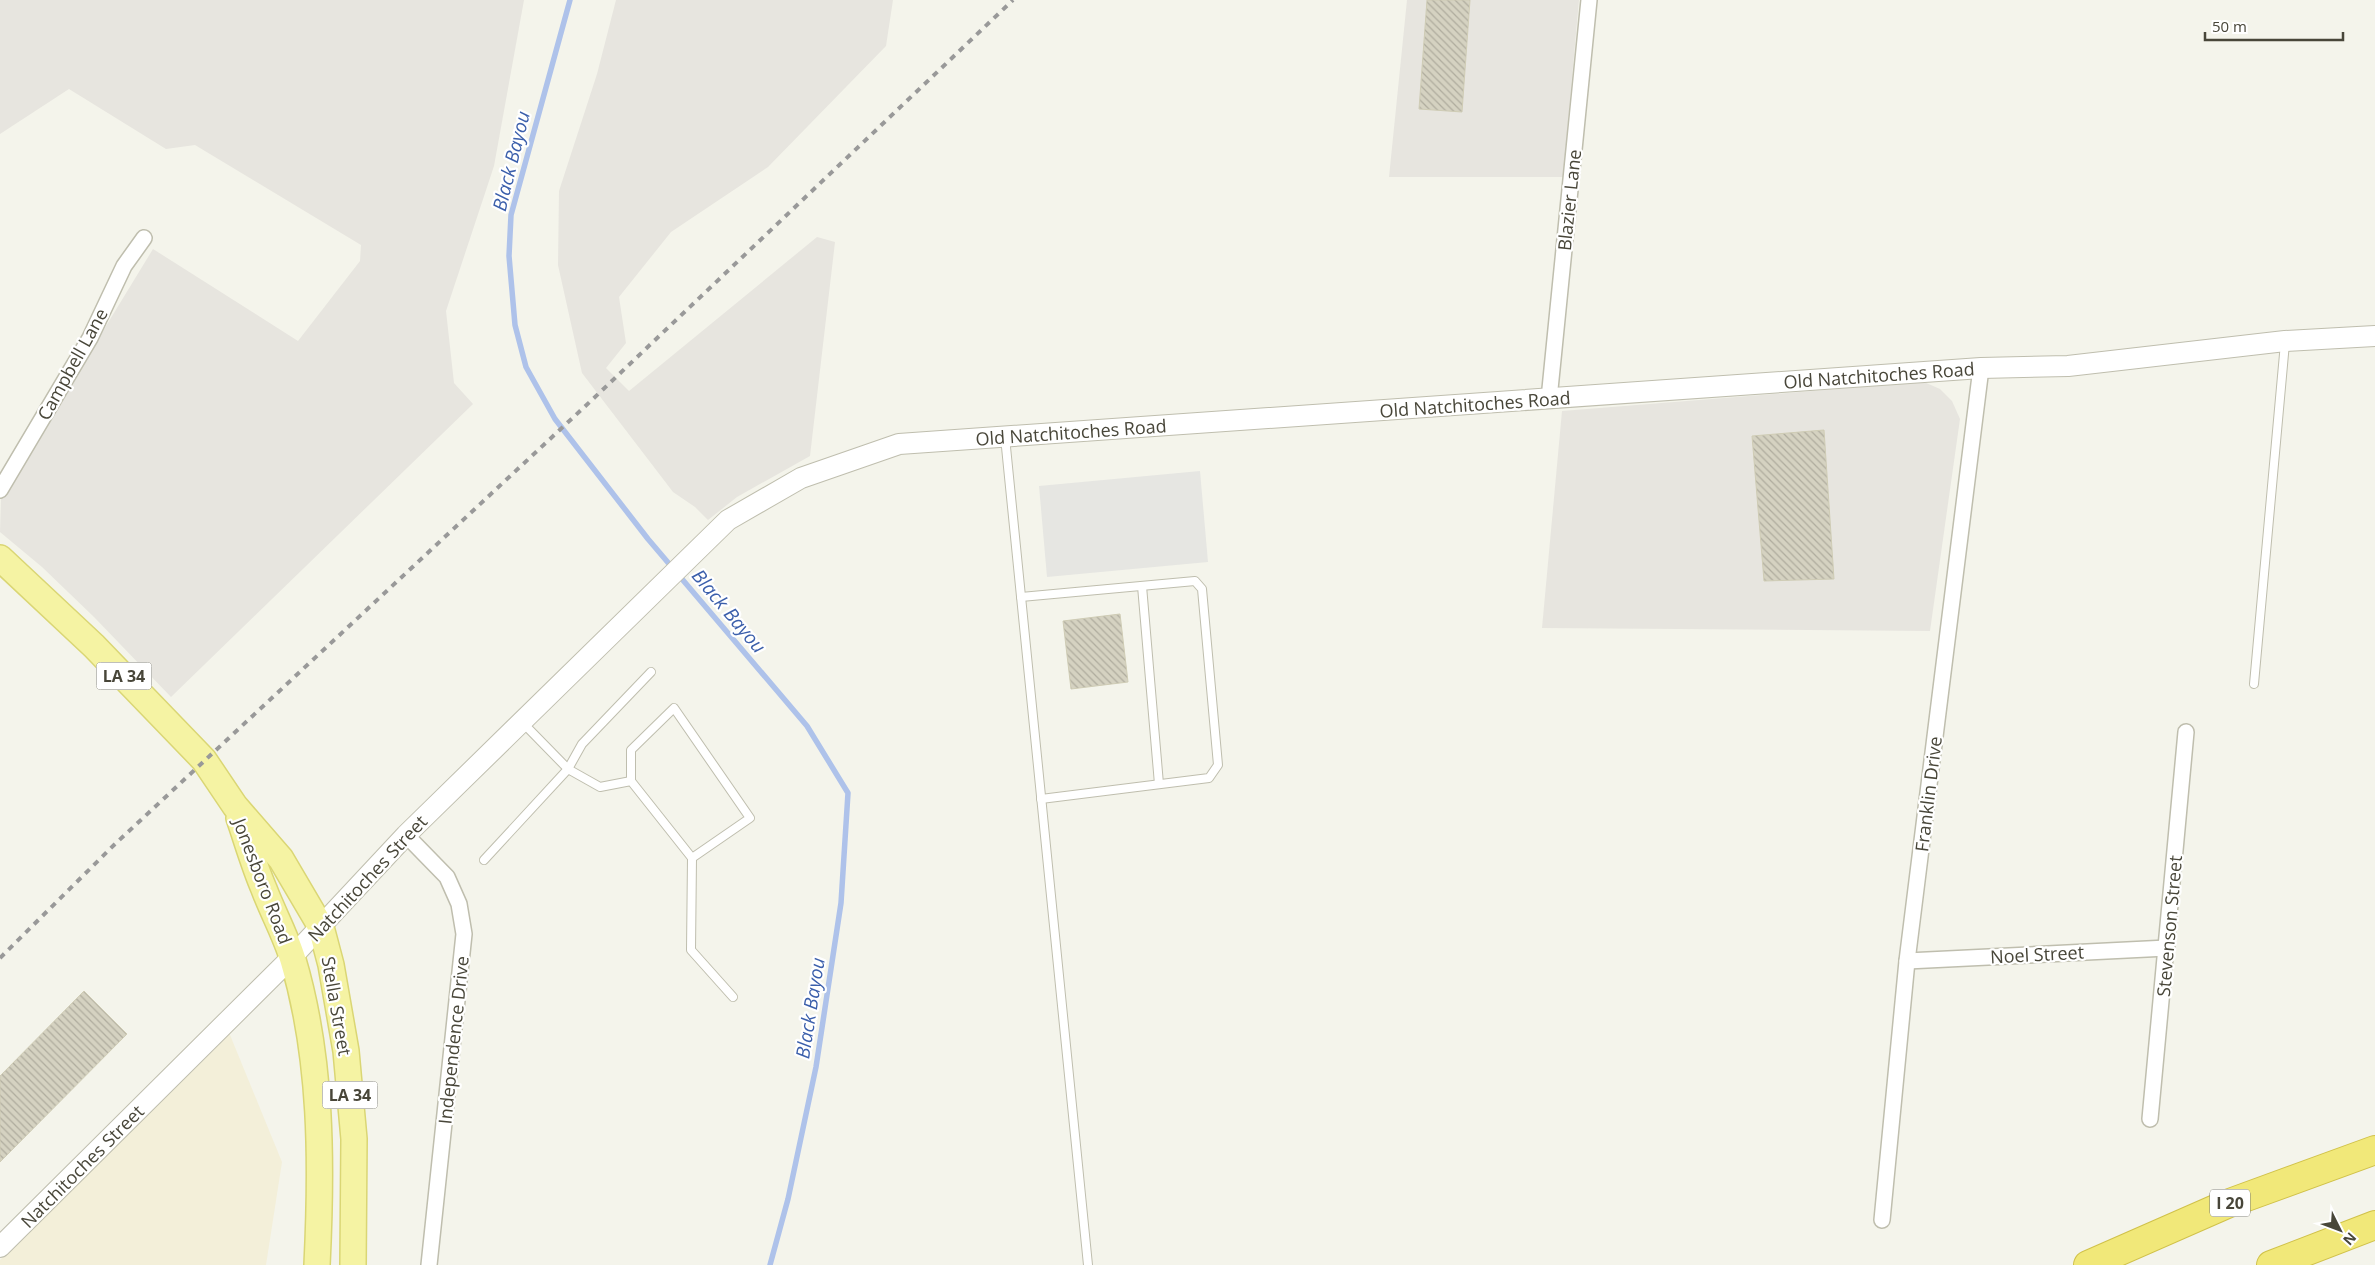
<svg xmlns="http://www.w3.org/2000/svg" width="2375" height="1265" font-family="'Open Sans',sans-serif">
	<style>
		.commercial { fill: #f3efd9 }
		.industrial { fill: #e7e5df }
		.parking { fill: #e6e6e2 }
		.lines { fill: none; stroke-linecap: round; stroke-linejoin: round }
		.stream { stroke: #aec2ea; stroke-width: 5.5 }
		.building { fill: url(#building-back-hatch); stroke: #cfccb5 }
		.service-casing { stroke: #bfbeae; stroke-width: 10 }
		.minor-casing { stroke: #bfbeae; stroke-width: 18 }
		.tertiary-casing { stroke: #bfbeae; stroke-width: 22 }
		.primary-casing { stroke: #dad674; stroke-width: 28 }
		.motorway-casing { stroke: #d0c149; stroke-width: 30 }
		.service { stroke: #fff; stroke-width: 8 }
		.minor { stroke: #fff; stroke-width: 15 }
		.tertiary { stroke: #fff; stroke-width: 20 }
		.primary { stroke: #f5f3a3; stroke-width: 25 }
		.motorway { stroke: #f1e879; stroke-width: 28 }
		.rail { stroke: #999; stroke-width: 4; stroke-dasharray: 6 6; stroke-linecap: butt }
		.labels { text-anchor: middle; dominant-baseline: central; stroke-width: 4.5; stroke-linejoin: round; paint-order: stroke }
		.shield { fill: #fff; stroke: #7f7e74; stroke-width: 1 }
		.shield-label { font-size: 16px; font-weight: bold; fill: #484639 }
		.street-label { font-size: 18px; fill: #484639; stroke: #fff }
		.water-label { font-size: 19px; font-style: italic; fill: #3b5fab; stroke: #fff }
	</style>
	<defs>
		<pattern id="building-back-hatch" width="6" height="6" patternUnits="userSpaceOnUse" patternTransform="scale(1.25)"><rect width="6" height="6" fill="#d5d2c1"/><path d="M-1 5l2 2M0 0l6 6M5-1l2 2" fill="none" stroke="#afac9e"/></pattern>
	</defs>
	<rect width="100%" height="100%" fill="#f4f4eb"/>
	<path class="commercial" d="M228,1030L282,1162L266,1265H0V1260Z"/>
	<g class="industrial">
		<path d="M0,0H524L494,166L446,311L454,383L473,404L171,697L94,617L42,567L0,532L1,498L153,249L298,341L360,261L361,245L195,145L166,149L69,89L0,134Z"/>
		<path d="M616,0H893L886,46L768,167L671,232L619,297L626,343L606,368L629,391L817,237L835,242L810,456L737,497L708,520L695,507L673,492L582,373L558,265L559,191L597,74Z"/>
		<path d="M1407,0H1579L1563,177H1389Z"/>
		<path d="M1924,382L1940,389L1952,401L1960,419L1930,631L1542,628L1562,411Z"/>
	</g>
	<path class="parking" d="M1200,471L1208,562L1047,577L1039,486Z"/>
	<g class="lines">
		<path class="stream" d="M570,0L511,215L509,256L515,325L526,367L555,419L648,539L807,726L848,793L841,903L816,1067L788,1199L770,1265"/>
	</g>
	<g class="building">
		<path d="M1427,0H1470L1462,112L1419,109Z"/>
		<path d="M1824,430L1834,579L1764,581L1752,436Z"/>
		<path d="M1120,614L1128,682L1071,689L1063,621Z"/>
		<path d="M84,991L127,1034L0,1162V1076Z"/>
	</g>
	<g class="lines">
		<g class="service-casing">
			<g id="service">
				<path d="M1005,437L1088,1265"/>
				<path d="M1142,586L1159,784"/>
				<path d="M1021,597L1195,581L1202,589L1218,765L1209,778L1041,799"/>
				<path d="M2254,684L2285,343"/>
				<path d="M523,723L568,769L582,744L651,672"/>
				<path d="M631,781V750L674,708L750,818L692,858"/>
				<path d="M484,860L568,769L600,787L631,781L692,858L691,950L733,997"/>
			</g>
		</g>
		<g class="minor-casing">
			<g id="minor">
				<path d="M1549,399L1589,0"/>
				<path d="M0,490L90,338L124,266L144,238"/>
				<path d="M406,835L447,877L459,904L464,934L429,1265"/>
				<path d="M1907,961L2167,948"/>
				<path d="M2150,1119L2186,732"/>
				<path d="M1882,1220L1907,961L1981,368"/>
			</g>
		</g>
		<g class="tertiary-casing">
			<path id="tertiary" d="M0,1247L292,957L406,835L728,520L801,478L899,444L1981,368L2068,366L2285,341L2375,336"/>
		</g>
		<g class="primary-casing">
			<g id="primary">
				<path d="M0,558L94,646L204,760L235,806L281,859L321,927L331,965L346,1051L354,1139L353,1265"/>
				<path d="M239,818C247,841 254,866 264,889C273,913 286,936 293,960C322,1058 322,1163 317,1265"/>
			</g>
		</g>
		<g class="motorway-casing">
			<g id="motorway">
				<path d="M2088,1265L2227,1204L2375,1150"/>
				<path d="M2271,1265L2375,1225"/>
			</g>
		</g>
		<use href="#service" class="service"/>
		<use href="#minor" class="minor"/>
		<use href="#tertiary" class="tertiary"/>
		<use href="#primary" class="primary"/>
		<use href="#motorway" class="motorway"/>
		<path class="rail" d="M0,958L114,845L594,398L1013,0"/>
	</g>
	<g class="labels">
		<g class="shield">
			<rect x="96.5" y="662.5" width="55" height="27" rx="4"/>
			<rect x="322.5" y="1081.5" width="55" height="27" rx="4"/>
			<rect x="2210" y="1189.5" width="40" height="27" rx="4"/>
		</g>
		<g class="shield-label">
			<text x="124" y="676">LA 34</text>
			<text x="350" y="1095">LA 34</text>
			<text x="2230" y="1203">I 20</text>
		</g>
		<g class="street-label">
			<text transform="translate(1569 200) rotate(-84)">Blazier Lane</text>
			<text transform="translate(72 364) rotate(-61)">Campbell Lane</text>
			<text transform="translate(1879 375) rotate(-4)">Old Natchitoches Road</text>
			<text transform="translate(1475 404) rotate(-4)">Old Natchitoches Road</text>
			<text transform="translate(1071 432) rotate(-4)">Old Natchitoches Road</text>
			<text transform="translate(1928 794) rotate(-83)">Franklin Drive</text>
			<text transform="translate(367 878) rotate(-47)">Natchitoches Street</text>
			<text transform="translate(263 881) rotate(69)">Jonesboro Road</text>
			<text transform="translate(2169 926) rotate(-85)">Stevenson Street</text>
			<text transform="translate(2037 954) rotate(-3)">Noel Street</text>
			<text transform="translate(337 1006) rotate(80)">Stella Street</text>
			<text transform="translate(453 1040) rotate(-84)">Independence Drive</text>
			<text transform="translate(82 1166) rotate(-45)">Natchitoches Street</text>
		</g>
		<g class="water-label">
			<text transform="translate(511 161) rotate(-76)">Black Bayou</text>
			<text transform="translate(729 611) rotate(50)">Black Bayou</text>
			<text transform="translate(810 1008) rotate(-81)">Black Bayou</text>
		</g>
	</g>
	<g transform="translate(2340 1230) rotate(132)" stroke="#ffffff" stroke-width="4" paint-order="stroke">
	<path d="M0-4L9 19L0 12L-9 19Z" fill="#484639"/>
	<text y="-8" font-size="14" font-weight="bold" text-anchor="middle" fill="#484639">N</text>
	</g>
	<path d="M2205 32v8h138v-8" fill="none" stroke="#484639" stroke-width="2.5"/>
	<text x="2212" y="32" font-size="15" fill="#484639" stroke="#ffffff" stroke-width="4" paint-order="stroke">50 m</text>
</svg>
